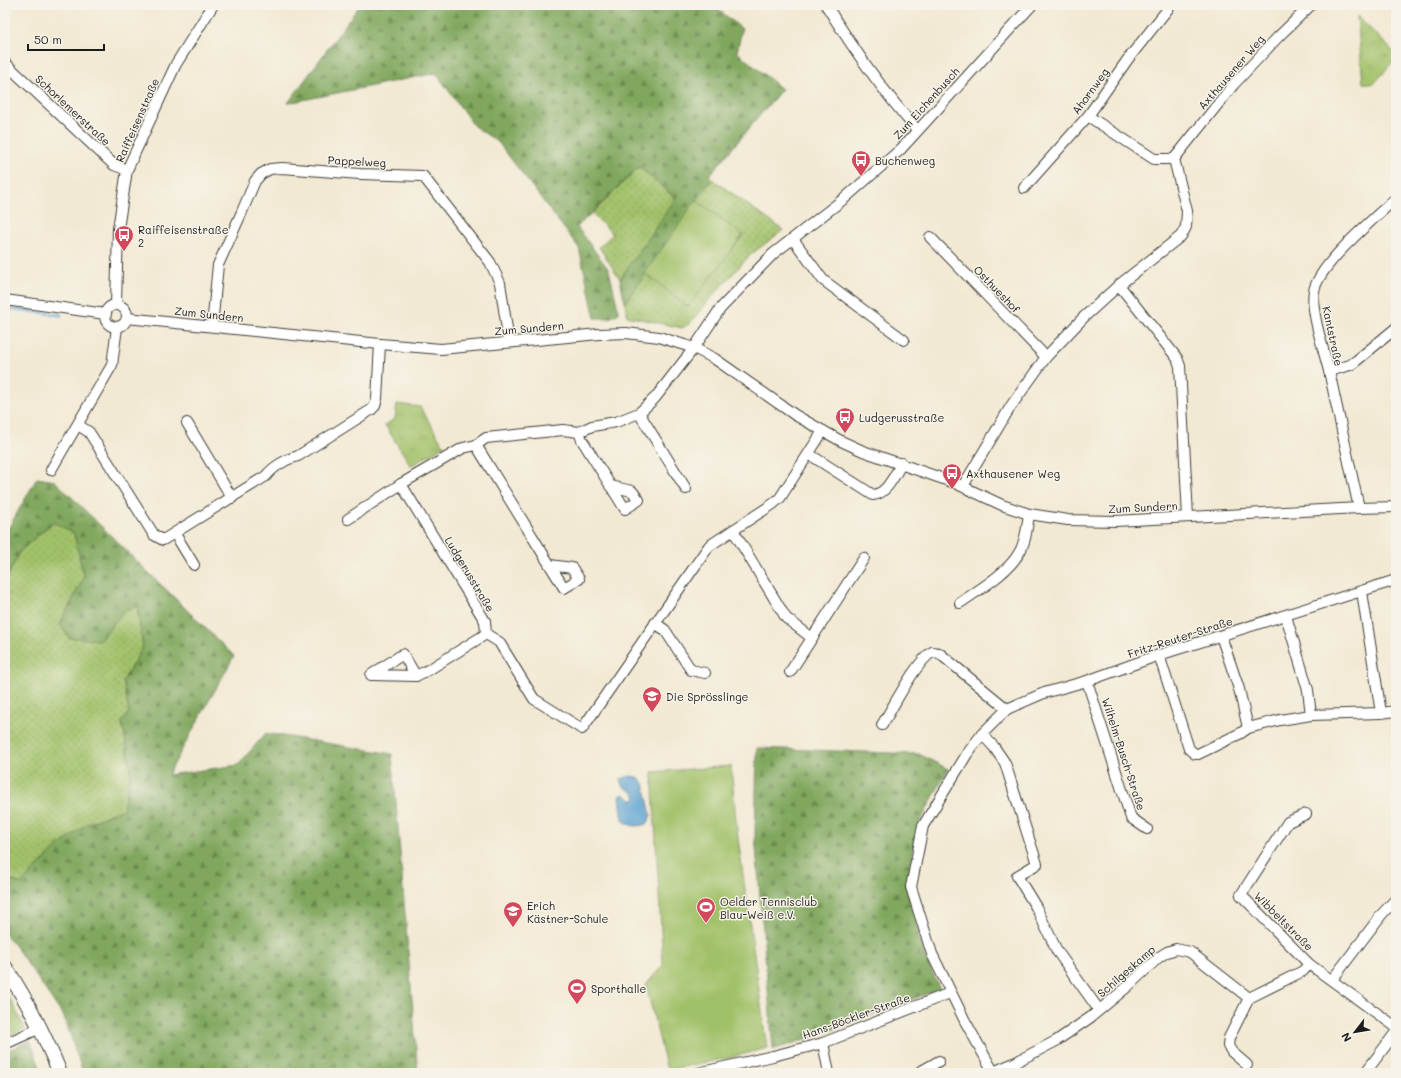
<svg xmlns="http://www.w3.org/2000/svg" width="1401" height="1078" font-family="Mali,sans-serif">
	<style>
		.grass { fill: url(#grass-dots); stroke: #5e6e42 }
		.forest { fill: url(#forest-firs); stroke: #4e623c }
		.park { fill: url(#park-tufts); stroke: #5e6e42 }
		.pitch { fill: #a1c169; stroke: #5e6e42 }
		.water { fill: #5ba2d1; stroke: #3c5f76 }
		.lines { fill: none; stroke-linecap: round; stroke-linejoin: round }
		.stream { stroke: #5ba2d1; stroke-width: 3 }
		.street-casing { stroke: #3c3b37; stroke-width: 12 }
		.secondary-casing { stroke: #3c3b37; stroke-width: 16 }
		.street { stroke: #fff; stroke-width: 10 }
		.secondary { stroke: #fff; stroke-width: 14 }
		.labels { text-anchor: middle; dominant-baseline: central; stroke-width: 3; stroke-linejoin: round; paint-order: stroke }
		.street-label { font-size: 11px; fill: #1c1c1c; stroke: #f7f3e8 }
		.poi-label { font-size: 11px; fill: #1c1c1c; stroke: #f7f3e8; text-anchor: start }
	</style>
	<defs>
		<pattern id="grass-dots" width="8" height="8" patternUnits="userSpaceOnUse"><rect width="8" height="8" fill="#a1c169"/><path d="M2 2h.1M6 6h.1" fill="none" stroke="#8aa55a" stroke-width="1.8" stroke-linecap="round"/></pattern>
		<pattern id="forest-firs" width="22" height="20" patternUnits="userSpaceOnUse"><rect width="22" height="20" fill="#80a75d"/><path d="M5 1l3.5 6h-7zM16 11l3.5 6h-7z" fill="#68874c"/></pattern>
		<pattern id="park-tufts" width="24" height="20" patternUnits="userSpaceOnUse"><rect width="24" height="20" fill="#a1c169"/><path d="M3 7l-1-3M5 7V3M7 7l1-3M15 17l-1-3M17 17v-4M19 17l1-3" fill="none" stroke="#8aa55a"/></pattern>
	</defs>
	<rect width="100%" height="100%" fill="#f7f3e8"/>
	<filter id="ink" filterUnits="userSpaceOnUse"><feTurbulence type="fractalNoise" baseFrequency=".025" numOctaves="2"/><feDisplacementMap in="SourceGraphic" scale="8" xChannelSelector="R" yChannelSelector="G"/><feConvolveMatrix kernelMatrix="1 2 1 2 8 2 1 2 1" color-interpolation-filters="sRGB"/></filter>
	<filter id="wash" filterUnits="userSpaceOnUse"><feTurbulence type="fractalNoise" baseFrequency=".012" numOctaves="4" result="noise"/><feDisplacementMap in="SourceGraphic" scale="16" xChannelSelector="R" yChannelSelector="G"/><feGaussianBlur stdDeviation="0.9" result="paint"/><feColorMatrix in="noise" values="0 0 0 0 0 0 0 0 0 0 0 0 0 0 0 0 0 1.4 0 .05"/><feComposite in="paint" operator="in"/></filter>
	<g filter="url(#wash)">
		<rect width="100%" height="100%" fill="#f2e9d3"/>
		<g class="grass">
			<path d="M639,166L676,199L620,279L599,247L613,234L592,214Z"/>
			<path d="M712,179L783,230L749,256L712,297L690,323L682,328L627,316L625,303L645,273L688,306L743,235L696,200Z"/>
			<path d="M53,522L74,533L84,577L60,624L100,640L123,612L137,606L143,647L123,681L129,712L122,723L131,769L123,809L89,823L58,846L21,884L5,878V582L20,551Z"/>
			<path d="M5,992L12,1002L25,1029L5,1038Z"/>
		</g>
		<g class="forest">
			<path d="M360,5H713L742,29L737,52L782,89L709,176L712,179L625,303L620,279L676,198L639,167L577,227L609,270L619,313L610,318H595L579,248L498,142L474,126L436,73L288,103Z"/>
			<path d="M37,478L55,481L234,656L168,775L238,765L266,733L392,754L418,1073H83L64,1017L18,950L5,934V878L21,884L58,846L89,823L123,809L131,769L122,722L129,712L123,681L143,647L137,606L123,612L100,640L69,638L60,624L84,577L74,533L53,522L20,551L5,582V534Z"/>
			<path d="M757,748L919,754L948,769L918,826L907,888L925,957L940,989L818,1035L773,1050L755,836Z"/>
			<path d="M30,1040L42,1073H5V1052Z"/>
		</g>
		<g class="park">
			<path d="M1357,16L1396,54V58L1374,84L1363,83Z"/>
			<path d="M397,404L420,407L444,446L411,466L385,425L395,419Z"/>
		</g>
		<g class="pitch">
			<path d="M696,200L743,235L688,307L645,273Z"/>
			<path d="M731,766L737,831L767,1048L729,1058L667,1070L646,985L663,965L652,772Z"/>
		</g>
		<path class="water" d="M630,776L638,777L644,783L651,815L648,823C641,827 627,828 623,819C621,812 621,803 620,796L624,794L631,800L636,799C635,788 621,791 620,779Z"/>
		<g class="lines">
			<path class="stream" d="M5,308L61,315"/>
		</g>
	</g>
	<g filter="url(#ink)">
		<g class="lines">
			<g class="street-casing">
				<g id="street">
					<path d="M826,5C854,50 882,90 917,130"/>
					<path d="M5,63L114,165L127,170"/>
					<path d="M1174,159L1234,84L1278,37L1311,5"/>
					<path d="M1024,188L1088,116L1128,59L1171,5"/>
					<path d="M930,237L1046,357"/>
					<path d="M793,239L823,280L904,340"/>
					<path d="M1119,285L1177,358L1180,366L1188,517"/>
					<path d="M5,300L106,314"/>
					<path d="M116,305L118,229L127,170L176,64L213,5"/>
					<circle cx="116" cy="316" r="11"/>
					<path d="M127,318L380,344L441,349L599,334L626,333L659,337L694,348L715,359L795,415L841,441L863,451L955,483L1002,505L1029,514L1068,520L1115,521L1359,508L1396,507"/>
					<path d="M212,326L218,265L241,214L255,181L261,174L270,169L282,168L360,174L423,176L490,262L500,283L509,342"/>
					<path d="M1329,371L1350,365L1356,361L1396,328"/>
					<path d="M639,413L686,489"/>
					<path d="M187,423L232,498"/>
					<path d="M78,425L89,432L154,535L163,540L266,476C273,467 286,459 298,456L371,410L375,406L377,399L380,344"/>
					<path d="M579,432L582,440L625,509L639,500L632,491L610,486"/>
					<path d="M476,445L564,588L579,579L572,568L550,565"/>
					<path d="M809,454L873,495C887,494 895,474 902,463"/>
					<path d="M51,470L112,365L117,327"/>
					<path d="M401,484L485,621L486,634"/>
					<path d="M963,486L1011,406L1046,357L1084,317L1119,285L1181,236L1186,227L1187,211L1174,159H1154L1088,116"/>
					<path d="M1359,508C1349,462 1339,417 1329,371C1324,351 1310,310 1314,291C1319,264 1375,218 1396,198"/>
					<path d="M348,519L401,484L463,448L476,445L486,438L563,430L579,432L592,426L616,422L639,413L655,398L694,348L720,309L773,254L845,198L901,149L1032,5"/>
					<path d="M733,530L786,618L812,638"/>
					<path d="M175,534L194,565"/>
					<path d="M1362,592L1381,713"/>
					<path d="M960,603C978,590 1007,574 1019,553C1026,542 1027,527 1029,514"/>
					<path d="M1286,616L1308,690L1311,715"/>
					<path d="M655,623L665,630L691,670L705,673"/>
					<path d="M486,634L499,642L534,699L582,729L709,546L773,504L780,498L823,431"/>
					<path d="M1221,636L1239,689L1248,728"/>
					<path d="M1159,655L1189,749L1195,754H1198L1241,733L1248,728L1280,720L1311,715L1381,713L1396,711"/>
					<path d="M790,672L864,558"/>
					<path d="M416,676L403,654L371,675L416,676L430,669L486,634"/>
					<path d="M1087,681L1131,818L1147,829"/>
					<path d="M882,725C894,706 915,663 932,652L939,653L1007,709"/>
					<path d="M982,734L994,747L1005,763L1037,864L1017,876L1036,907L1057,951L1099,1010"/>
					<path d="M1306,814L1288,822L1241,895L1309,964L1396,1027"/>
					<path d="M1332,980L1382,914L1396,899"/>
					<path d="M823,1043L829,1073"/>
					<path d="M5,1044L40,1028"/>
					<path d="M1247,1065L1232,1052L1228,1046L1229,1038L1249,998L1303,971L1309,964"/>
					<path d="M993,1072L1014,1063L1056,1041L1091,1017L1126,988L1159,957L1167,952L1176,949L1190,952L1249,998"/>
					<path d="M698,1073L773,1056L823,1043L950,993"/>
					<path d="M918,1073L939,1061"/>
					<path d="M994,1073L965,1021L932,954L911,887L923,826L967,754L982,734L1007,709L1044,693L1087,681L1159,655L1396,580"/>
					<path d="M1365,1073L1396,1032"/>
				</g>
			</g>
			<g class="secondary-casing">
				<path id="secondary" d="M5,967C27,1000 45,1036 60,1073"/>
			</g>
			<use href="#street" class="street"/>
			<use href="#secondary" class="secondary"/>
		</g>
	</g>
	<defs>
		<g id="bus-pin" transform="scale(1)"><path d="M0 17L-7.5 6A9.5 9.5 0 1 1 7.5 6Z" fill="#d1495b" stroke="#f7f3e8"/><path d="M-5-6H5V4H4V6H2V4H-2V6H-4V4H-5ZM-3.5-4V0h7V-4ZM-3.5 1.2v1.5H-2V1.2ZM2 1.2v1.5H3.5V1.2Z" fill="#fff"/></g>
		<g id="school-pin" transform="scale(1)"><path d="M0 17L-7.5 6A9.5 9.5 0 1 1 7.5 6Z" fill="#d1495b" stroke="#f7f3e8"/><path d="M0-5L7-2L0 1L-7-2ZM-4 1L0 2.5L4 1V4Q0 6-4 4Z" fill="#fff"/></g>
		<g id="stadium-pin" transform="scale(1)"><path d="M0 17L-7.5 6A9.5 9.5 0 1 1 7.5 6Z" fill="#d1495b" stroke="#f7f3e8"/><path d="M0-5a6.5 5 0 1 0 0 10a6.5 5 0 1 0 0-10ZM-3.5-1.8h7v3.6h-7Z" fill="#fff"/></g>
	</defs>
	<g fill-rule="evenodd">
		<use href="#bus-pin" x="861" y="160"/>
		<use href="#bus-pin" x="124" y="235"/>
		<use href="#bus-pin" x="845" y="417"/>
		<use href="#bus-pin" x="952" y="473"/>
		<use href="#school-pin" x="652" y="696"/>
		<use href="#stadium-pin" x="706" y="907"/>
		<use href="#school-pin" x="513" y="911"/>
		<use href="#stadium-pin" x="577" y="988"/>
	</g>
	<g class="labels">
		<g class="street-label">
			<text transform="translate(1231 72) rotate(-49)">Axthausener Weg</text>
			<text transform="translate(1090 91) rotate(-54)">Ahornweg</text>
			<text transform="translate(926 103) rotate(-48)">Zum Eichenbusch</text>
			<text transform="translate(73 110) rotate(43)">Schorlemerstraße</text>
			<text transform="translate(137 120) rotate(-66)">Raiffeisenstraße</text>
			<text transform="translate(357 161) rotate(3)">Pappelweg</text>
			<text transform="translate(997 289) rotate(46)">Osthueshof</text>
			<text transform="translate(209 314) rotate(6)">Zum Sundern</text>
			<text transform="translate(529 328) rotate(-5)">Zum Sundern</text>
			<text transform="translate(1333 336) rotate(78)">Kantstraße</text>
			<text transform="translate(1143 507) rotate(-3)">Zum Sundern</text>
			<text transform="translate(470 574) rotate(59)">Ludgerusstraße</text>
			<text transform="translate(1180 637) rotate(-18)">Fritz-Reuter-Straße</text>
			<text transform="translate(1124 754) rotate(72)">Wilhelm-Busch-Straße</text>
			<text transform="translate(1284 921) rotate(45)">Wibbeltstraße</text>
			<text transform="translate(1126 971) rotate(-41)">Schilgeskamp</text>
			<text transform="translate(856 1016) rotate(-20)">Hans-Böckler-Straße</text>
		</g>
		<g class="poi-label">
			<text x="875" y="160">Buchenweg</text>
			<text x="138" y="229">Raiffeisenstraße<tspan x="138" dy="13">2</tspan></text>
			<text x="859" y="417">Ludgerusstraße</text>
			<text x="966" y="473">Axthausener Weg</text>
			<text x="666" y="696">Die Sprösslinge</text>
			<text x="720" y="901">Oelder Tennisclub<tspan x="720" dy="13">Blau-Weiß e.V.</tspan></text>
			<text x="527" y="905">Erich<tspan x="527" dy="13">Kästner-Schule</tspan></text>
			<text x="591" y="988">Sporthalle</text>
		</g>
	</g>
	<rect width="1401" height="1078" fill="none" stroke="#f7f3e8" stroke-width="20"/>
	<g transform="translate(1355 1032) rotate(239)" stroke="#f7f3e8" stroke-width="3" paint-order="stroke">
	<path d="M0-3L7 15L0 10L-7 15Z" fill="#1c1c1c"/>
	<text y="-6" font-size="11" font-weight="bold" text-anchor="middle" fill="#1c1c1c">N</text>
	</g>
	<path d="M28 44v6h76v-6" fill="none" stroke="#1c1c1c" stroke-width="2"/>
	<text x="34" y="44" font-size="12" fill="#1c1c1c" stroke="#f7f3e8" stroke-width="3" paint-order="stroke">50 m</text>
</svg>
